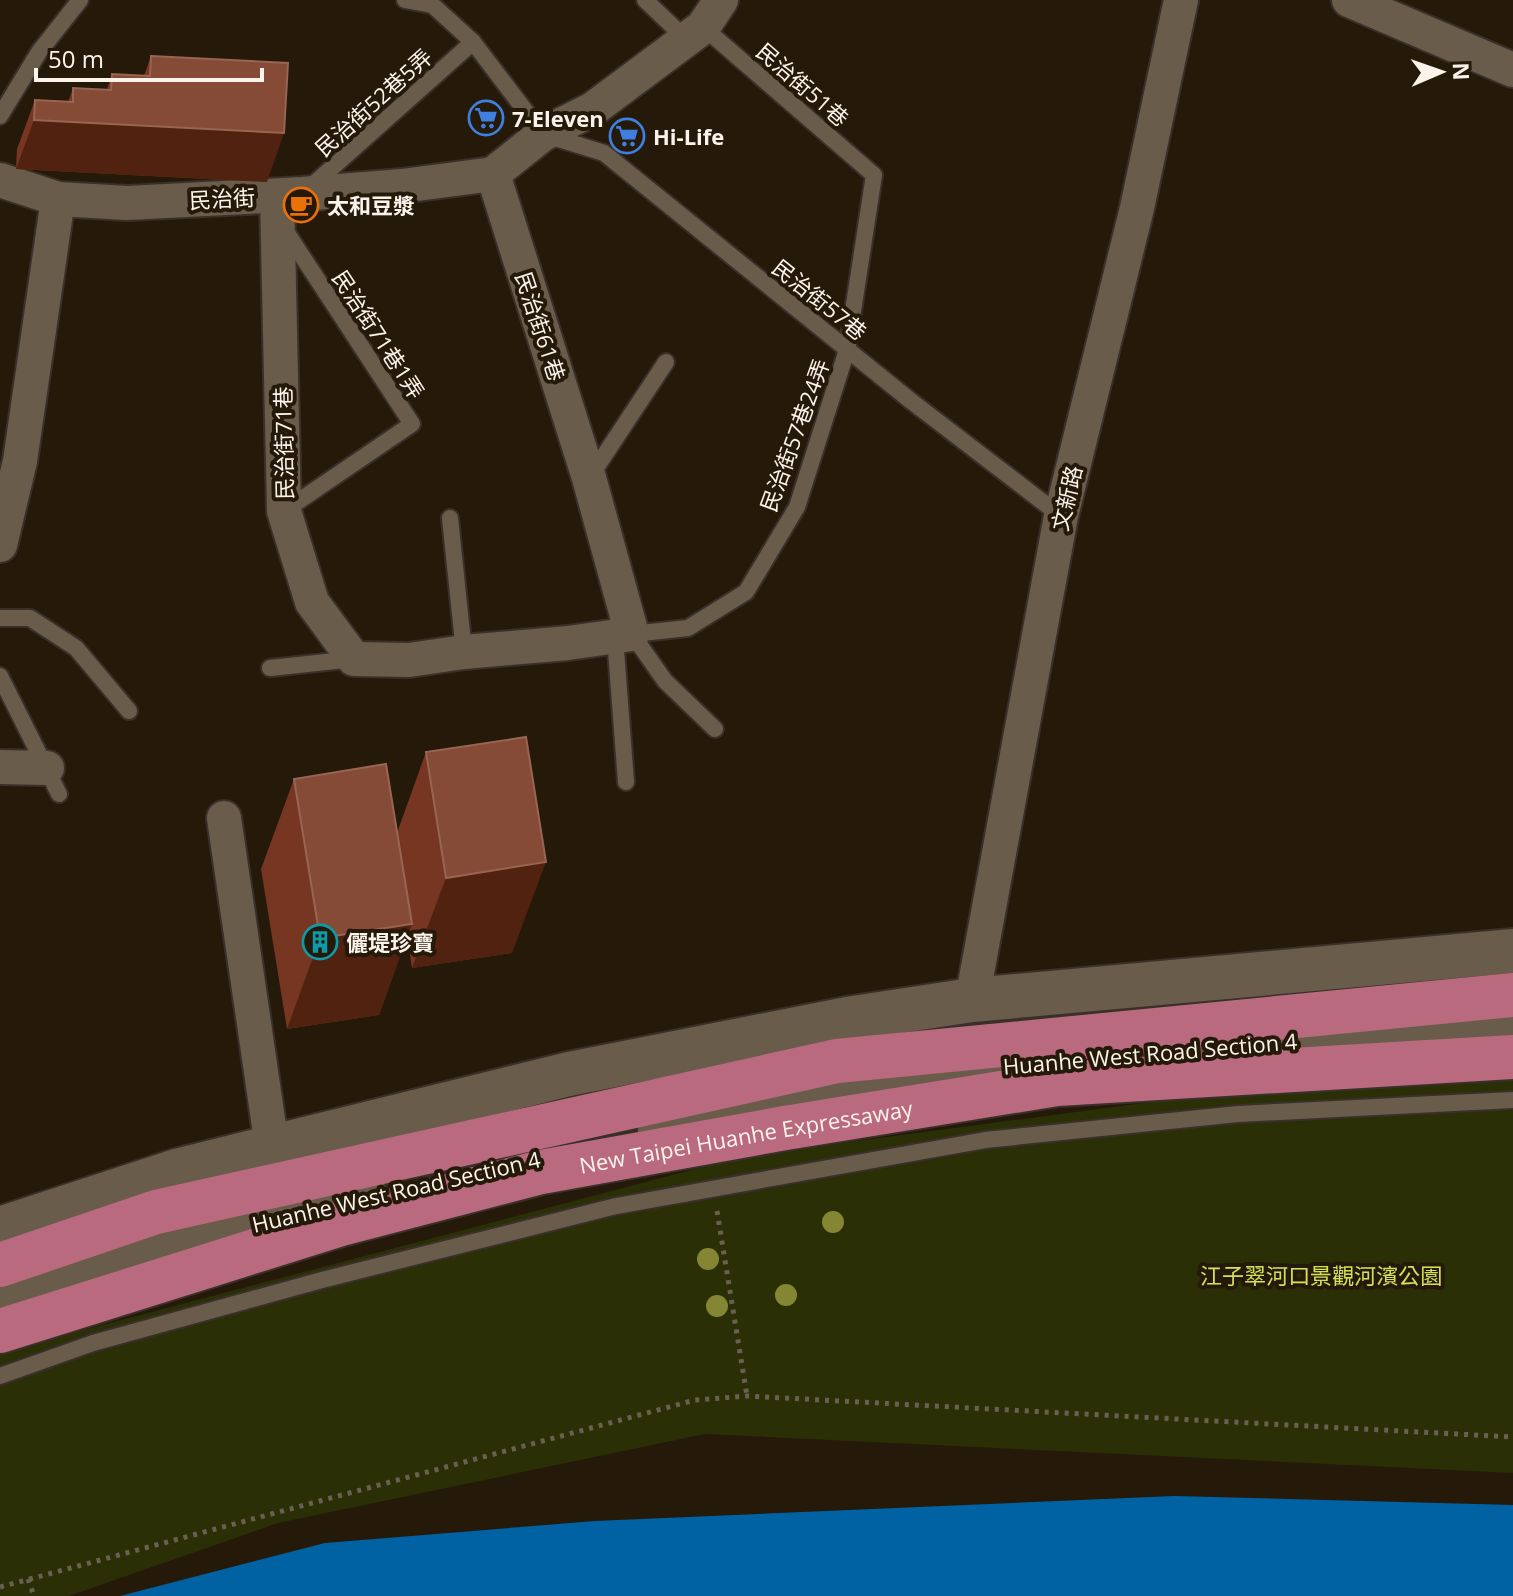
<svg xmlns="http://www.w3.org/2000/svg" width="1513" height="1596" font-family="'Open Sans','Noto Sans TC',sans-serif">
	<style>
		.green { fill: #2b2f05 }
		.water { fill: #0062a3 }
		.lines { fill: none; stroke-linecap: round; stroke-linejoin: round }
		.lane-casing { stroke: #39302a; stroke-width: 20 }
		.street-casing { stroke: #39302a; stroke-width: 38 }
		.secondary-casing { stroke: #39302a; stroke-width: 48 }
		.highway-casing { stroke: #39302a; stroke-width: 48 }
		.path { stroke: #6a6052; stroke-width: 5; stroke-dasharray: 4 6; stroke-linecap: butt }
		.lane { stroke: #6a5c4b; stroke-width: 16 }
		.street { stroke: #6a5c4b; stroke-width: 34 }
		.secondary { stroke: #6a5c4b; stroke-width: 44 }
		.highway { stroke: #ba6a7f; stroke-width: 44 }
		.tree { fill: #858634 }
		.wall { fill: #773621 }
		.shaded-wall { fill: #50220f }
		.building { fill: #854b37; stroke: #986553; stroke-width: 2 }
		.labels { text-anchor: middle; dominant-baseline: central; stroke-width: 8; stroke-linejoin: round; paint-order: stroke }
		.street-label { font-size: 22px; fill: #fcf4ea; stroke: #25190a }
		.poi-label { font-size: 22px; font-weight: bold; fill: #fcf4ea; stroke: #25190a; text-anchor: start }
		.park-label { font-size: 22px; fill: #d4e056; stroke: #25190a }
	</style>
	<rect width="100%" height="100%" fill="#25190a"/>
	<path class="green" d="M1513,1078V1473L705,1434L278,1523L69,1596H0V1352L744,1156L1241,1090Z"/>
	<path class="water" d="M1174,1496L1513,1505V1596H120L325,1543L595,1521Z"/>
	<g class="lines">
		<g class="lane-casing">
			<g id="lane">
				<path d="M405,0L432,5"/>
				<path d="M427,0L473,42L543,134L604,153L911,401L1061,516"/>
				<path d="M645,0L686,39"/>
				<path d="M703,27L874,175L847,350L797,507L746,592L688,628L632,634L665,681L715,729"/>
				<path d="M0,116L39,52L80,0"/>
				<path d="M307,190L473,42"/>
				<path d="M590,477L666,362"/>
				<path d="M284,511L412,424L285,230"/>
				<path d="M450,518L464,652"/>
				<path d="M0,618H30L76,648L129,711"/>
				<path d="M615,637L626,782"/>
				<path d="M270,668L354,659"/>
				<path d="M0,676L59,794"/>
				<path d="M0,1376L93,1343L322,1280L616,1206L985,1140L1238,1114L1513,1100"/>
			</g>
		</g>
		<g class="street-casing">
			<g id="street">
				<path d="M1349,0L1513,70"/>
				<path d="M0,180L58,199L127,203L302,194L402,186L493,174L543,134L593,109L703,27L721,0"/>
				<path d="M277,196L284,511L312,602L354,659L409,660L464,652L568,643L632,634L589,478L493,174"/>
				<path d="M0,545L20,461L58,199"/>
				<path d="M0,767L47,768"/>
				<path d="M224,818L272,1147"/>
				<path d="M972,1000L1061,516L1137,208L1181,0"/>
			</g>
		</g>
		<g class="secondary-casing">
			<g id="secondary">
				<path d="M1165,1049L1513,1026"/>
				<path d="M660,1131L837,1091L1013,1062"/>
				<path d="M0,1229L180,1170L569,1074L847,1019L972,1000L1513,951"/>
				<path d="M0,1300L170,1243L367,1198"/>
			</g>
		</g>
		<g class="highway-casing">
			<g id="highway">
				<path d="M0,1265L156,1212L837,1061L1513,995"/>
				<path id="s1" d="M0,1331L341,1224L541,1172L785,1128L1057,1084L1513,1057"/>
			</g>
		</g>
		<g class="path">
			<path d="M717,1211L747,1396"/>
			<path d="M28,1579L34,1596"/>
			<path d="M0,1587L695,1400L747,1396L1513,1437"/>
		</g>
		<use href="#lane" class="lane"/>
		<use href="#street" class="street"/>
		<use href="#secondary" class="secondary"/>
		<use href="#highway" class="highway"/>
	</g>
	<g class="tree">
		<circle cx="833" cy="1222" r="11"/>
		<circle cx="708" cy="1259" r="11"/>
		<circle cx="786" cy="1295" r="11"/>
		<circle cx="717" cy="1306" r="11"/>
	</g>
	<g class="wall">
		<path d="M151,56L267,182L16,169L17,149L35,100L68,102L73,88L107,89L112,74L144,76Z"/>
		<path d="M426,752L512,953L412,968L407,936L379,1015L287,1029L261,869L294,779L397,833Z"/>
	</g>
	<g class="shaded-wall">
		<path d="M34,120L284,133L267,182L16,169Z"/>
		<path d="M546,862L512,953L412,968L446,878Z"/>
		<path d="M412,924L379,1015L287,1029L320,938Z"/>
	</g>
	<g class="building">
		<path d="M151,56L288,63L284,133L34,120L35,100L73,102V88L111,90L112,74L150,76Z"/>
		<path d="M526,737L546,862L446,878L426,752Z"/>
		<path d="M386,764L412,924L320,938L294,779Z"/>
	</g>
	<defs>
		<g id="supermarket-ring" transform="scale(1.8)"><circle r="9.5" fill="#25190a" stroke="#3f7fe0" stroke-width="1.5"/><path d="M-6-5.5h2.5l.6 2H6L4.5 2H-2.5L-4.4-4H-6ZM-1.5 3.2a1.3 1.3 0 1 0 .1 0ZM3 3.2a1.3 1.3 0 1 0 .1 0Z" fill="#3f7fe0"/></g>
		<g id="cafe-ring" transform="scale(1.8)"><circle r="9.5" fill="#25190a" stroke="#e8710a" stroke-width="1.5"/><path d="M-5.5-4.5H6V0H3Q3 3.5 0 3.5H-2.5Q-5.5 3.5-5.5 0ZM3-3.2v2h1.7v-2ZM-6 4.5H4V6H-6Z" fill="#e8710a"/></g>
		<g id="building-ring" transform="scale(1.8)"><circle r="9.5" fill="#25190a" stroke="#0f9aa8" stroke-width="1.5"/><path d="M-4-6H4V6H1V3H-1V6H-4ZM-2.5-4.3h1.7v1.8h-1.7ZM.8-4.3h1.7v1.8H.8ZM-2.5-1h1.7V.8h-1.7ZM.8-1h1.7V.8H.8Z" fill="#0f9aa8"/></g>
	</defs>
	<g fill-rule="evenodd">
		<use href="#supermarket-ring" x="486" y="118"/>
		<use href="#supermarket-ring" x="627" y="136"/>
		<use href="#cafe-ring" x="301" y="205"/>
		<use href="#building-ring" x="320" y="942"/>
	</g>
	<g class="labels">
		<g class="street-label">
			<text transform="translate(803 84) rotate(41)">民治街51巷</text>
			<text transform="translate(373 102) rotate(-42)">民治街52巷5弄</text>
			<text transform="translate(222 198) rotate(-3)">民治街</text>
			<text transform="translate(820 299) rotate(39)">民治街57巷</text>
			<text transform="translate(541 326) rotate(72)">民治街61巷</text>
			<text transform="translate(379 334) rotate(57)">民治街71巷1弄</text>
			<text transform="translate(794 435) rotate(-70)">民治街57巷24弄</text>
			<text transform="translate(283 443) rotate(-91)">民治街71巷</text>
			<text transform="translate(1066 498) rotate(-77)">文新路</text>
			<text transform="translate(1150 1053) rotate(-5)">Huanhe West Road Section 4</text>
			<text stroke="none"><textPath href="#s1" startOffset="772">New Taipei Huanhe Expressaway</textPath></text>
			<text transform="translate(396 1191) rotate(-13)">Huanhe West Road Section 4</text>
		</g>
		<g class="poi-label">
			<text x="512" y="118">7-Eleven</text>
			<text x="653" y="136">Hi-Life</text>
			<text x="327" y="205">太和豆漿</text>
			<text x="346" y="942">儷堤珍寶</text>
		</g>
		<g class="park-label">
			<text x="1321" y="1275">江子翠河口景觀河濱公園</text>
		</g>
	</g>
	<g transform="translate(1441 72) rotate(88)" stroke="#25190a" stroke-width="6" paint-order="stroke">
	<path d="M0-6L14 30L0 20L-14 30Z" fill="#fcf4ea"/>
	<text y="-12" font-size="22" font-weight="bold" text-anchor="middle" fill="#fcf4ea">N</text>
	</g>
	<path d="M36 68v12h226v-12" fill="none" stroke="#fcf4ea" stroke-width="4"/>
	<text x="48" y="68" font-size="24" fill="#fcf4ea" stroke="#25190a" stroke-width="6" paint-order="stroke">50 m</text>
</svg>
